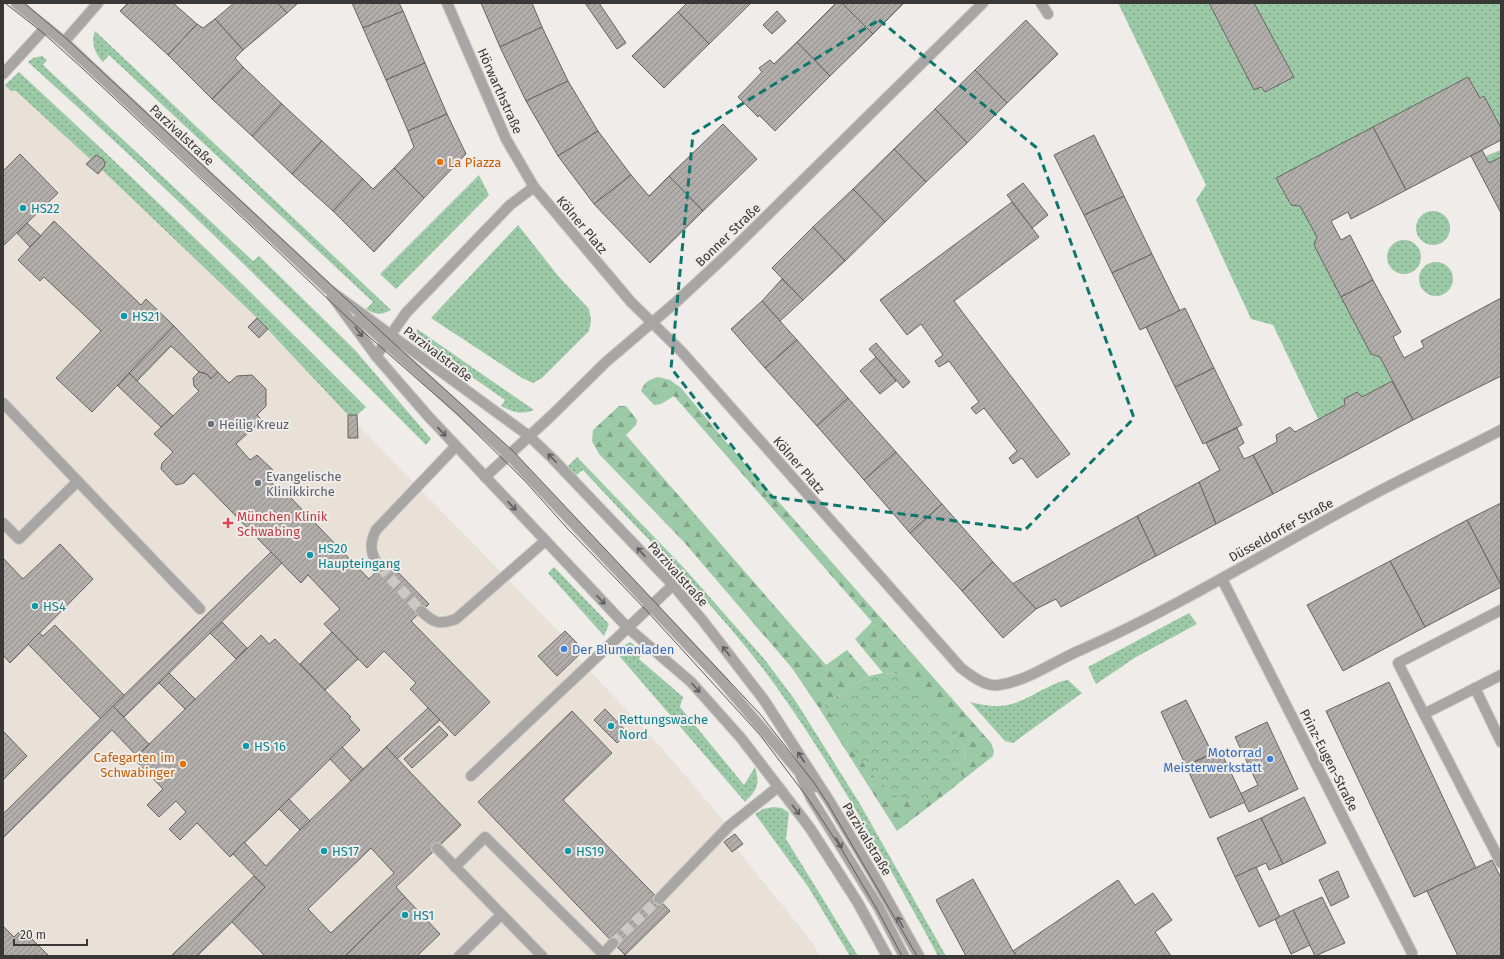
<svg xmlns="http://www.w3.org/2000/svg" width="1504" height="959" font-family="'Fira Sans',sans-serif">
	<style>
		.built { fill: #e9e1d8 }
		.grass { fill: url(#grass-dots) }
		.forest { fill: url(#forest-firs) }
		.park { fill: url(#park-crowns) }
		.building { fill: url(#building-hatch); stroke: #666461; fill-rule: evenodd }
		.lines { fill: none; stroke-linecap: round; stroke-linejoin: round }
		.minor-tunnel { stroke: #cbc8c5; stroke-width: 10; stroke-dasharray: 10 5; stroke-linecap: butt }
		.minor-casing { stroke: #cbc8c5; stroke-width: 12 }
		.minor { stroke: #a8a6a5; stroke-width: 10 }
		.tram { stroke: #5d5c5a; stroke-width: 1 }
		.oneway { stroke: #605e5e }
		.marked { fill: none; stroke: #0f766e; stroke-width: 3; stroke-dasharray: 8 5; stroke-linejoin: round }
		.food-dot { fill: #e8710a; stroke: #efece9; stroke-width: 1.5 }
		.culture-dot { fill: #0f9aa8; stroke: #efece9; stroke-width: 1.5 }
		.worship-dot { fill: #6b7280; stroke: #efece9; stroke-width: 1.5 }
		.health-dot { fill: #e0444e; stroke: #efece9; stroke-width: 1.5 }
		.shop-dot { fill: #3f7fe0; stroke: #efece9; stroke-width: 1.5 }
		.labels { text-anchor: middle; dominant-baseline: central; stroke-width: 4; stroke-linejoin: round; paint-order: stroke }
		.street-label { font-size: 13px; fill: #393837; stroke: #efece9 }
		.food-label { font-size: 13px; fill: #c56008; stroke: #efece9; text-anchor: start }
		.culture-label { font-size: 13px; fill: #0d838f; stroke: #efece9; text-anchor: start }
		.worship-label { font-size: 13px; fill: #5b616d; stroke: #efece9; text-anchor: start }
		.health-label { font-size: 13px; fill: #be3a42; stroke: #efece9; text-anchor: start }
		.shop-label { font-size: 13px; fill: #366cbe; stroke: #efece9; text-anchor: start }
	</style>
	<defs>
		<pattern id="grass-dots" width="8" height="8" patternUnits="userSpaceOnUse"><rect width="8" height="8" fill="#9cc9a6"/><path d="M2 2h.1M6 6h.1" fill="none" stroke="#80a488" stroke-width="1.8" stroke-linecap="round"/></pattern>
		<pattern id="forest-firs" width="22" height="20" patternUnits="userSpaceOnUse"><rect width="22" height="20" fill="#9cc9a6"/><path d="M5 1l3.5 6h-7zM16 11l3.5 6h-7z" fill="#80a488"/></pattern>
		<pattern id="park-crowns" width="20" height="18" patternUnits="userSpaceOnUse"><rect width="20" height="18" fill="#9cc9a6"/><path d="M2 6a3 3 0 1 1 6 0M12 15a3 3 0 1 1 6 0" fill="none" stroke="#80a488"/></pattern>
		<pattern id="building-hatch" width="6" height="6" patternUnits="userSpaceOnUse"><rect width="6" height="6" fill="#b0adaa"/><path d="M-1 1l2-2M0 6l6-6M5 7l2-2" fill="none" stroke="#908e8b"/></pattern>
	</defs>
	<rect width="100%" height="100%" fill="#efece9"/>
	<path class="built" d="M3,83L11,91L16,90L90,159L96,155L103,159L105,163L104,167L102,170L257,318L348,415L561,634L565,631L584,650L577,657L660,746L735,834L743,844L737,849L812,942L820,956H3Z"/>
	<g class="grass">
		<path d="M1118,3H1209L1254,90L1261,87L1265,92L1294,77L1254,3H1501V128L1484,96L1480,98L1468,77L1277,178L1290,205L1300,206L1317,237L1314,245L1371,354L1380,357L1392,381L1362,397L1357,392L1344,399L1345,405L1318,419L1273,325L1251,319L1196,200L1206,185Z"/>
		<path d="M95,31L391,310C382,315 375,315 366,309L373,302L109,55L103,62C94,53 91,42 95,31Z"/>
		<path d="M42,56L47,60L43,65L253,261L259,256L355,350L431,439L426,445C296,314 165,185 28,62L33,58Z"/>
		<path d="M19,72C137,181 253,293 366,407L357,415H348L257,318L102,170C107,164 103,158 96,155L90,159L16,91H11L5,85Z"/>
		<path d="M1501,150V157L1489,163L1486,156Z"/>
		<path d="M479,175L489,195L396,289L380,274Z"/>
		<circle cx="1433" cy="228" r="17"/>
		<path d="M518,225L559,277L589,309L591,320L589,331L542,378L533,383L522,378L431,318Z"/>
		<circle cx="1404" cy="257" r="17"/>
		<circle cx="1436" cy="279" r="17"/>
		<path d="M417,329L534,410C522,415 512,412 501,406L505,400L432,349L427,355C420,347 416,340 417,329Z"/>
		<path d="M577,457L684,568L765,660L795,700L860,804L946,956H938C919,920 899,885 879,850C847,794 813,738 775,685C719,607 648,541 583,470L576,475L568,466Z"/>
		<path d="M554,567L609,624L604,636L548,573Z"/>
		<path d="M1189,613L1197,624L1136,657L1096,684L1088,667Z"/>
		<path d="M630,642L643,651L639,659L683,697L680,707L744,785L755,767C760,784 758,789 745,802L615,651Z"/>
		<path d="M1068,680L1082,693L1013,743L1005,741L970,702C1003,710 1013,706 1042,690C1051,686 1058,681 1068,680Z"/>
		<path d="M774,807L782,808L789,813L786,839L858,956H850L809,888L755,814L763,809Z"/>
	</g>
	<g class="forest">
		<path d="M658,377L670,380L681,388L726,442L991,743L994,751L993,756L964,779L955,766L966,757L961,742L902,674L883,673L855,639L872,622L674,396L661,404L654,405L641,391C645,381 649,380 658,377Z"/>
		<path d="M619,406H626L637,420L636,425L626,435L826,665L847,650L869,676L824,704L939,789L944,795L897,831L819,708L792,668L683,541L599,454L592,441L593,430Z"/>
	</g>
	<path class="park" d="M883,673L902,674L932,700L951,720L961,742L966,757L955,766L964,779L944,795L939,789L923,801L894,796L869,772L824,704L869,676Z"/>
	<g class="building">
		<path d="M128,3H173L197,24L168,55L120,11Z"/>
		<path d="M234,3H278L287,13L243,50L215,19Z"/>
		<path d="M278,3H298L287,13Z"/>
		<path d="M352,3H399L403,11L363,28Z"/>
		<path d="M481,3H532L542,27L500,47Z"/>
		<path d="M585,3H599L626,43L617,49Z"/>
		<path d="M687,3H751L709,44L678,12Z"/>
		<path d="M836,3H842L873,34L830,76L797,42Z"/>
		<path d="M842,3H904L873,34Z"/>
		<path d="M1209,3H1254L1294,77L1265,92L1261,87L1254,90Z"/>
		<path d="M403,11L425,63L386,80L363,28Z"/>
		<path d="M777,11L786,21L772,34L763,25Z"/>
		<path d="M678,12L709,44L664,88L632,56Z"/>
		<path d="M215,19L243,50L235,58L243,67L212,99L168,55L197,24L203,28Z"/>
		<path d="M1026,20L1058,54L1007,103L975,70Z"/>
		<path d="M542,27L568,81L526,101L500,47Z"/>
		<path d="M797,42L830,76L775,131L759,115L758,117L738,97L762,72L759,68L770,60L774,64Z"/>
		<path d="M425,63L447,114L408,131L386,80Z"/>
		<path d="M243,67L282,104L252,136L212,99Z"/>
		<path d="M975,70L1007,103L967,143L935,109Z"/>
		<path d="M1468,77L1480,98L1484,96L1501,128V140L1406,190L1373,127Z"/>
		<path d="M568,81L598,131L558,156L526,101Z"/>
		<path d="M282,104L322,141L292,174L252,136Z"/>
		<path d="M935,109L967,143L926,182L894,149Z"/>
		<path d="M447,114L466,154L424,198L394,168L414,147L408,131Z"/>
		<path d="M723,124L757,159L703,211L669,176Z"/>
		<path d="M1373,127L1406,190L1351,219L1348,212L1331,221L1341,240L1350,235L1373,280L1341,297L1314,245L1317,237L1300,206L1291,205L1276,178Z"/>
		<path d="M598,131L631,175L594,204L558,156Z"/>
		<path d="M1094,135L1124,196L1084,215L1054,155Z"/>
		<path d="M322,141L363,179L333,211L292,174Z"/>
		<path d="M894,149L926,182L885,222L853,189Z"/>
		<path d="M1482,150L1489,163L1501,157V213L1471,156Z"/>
		<path d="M20,154L58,193L3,246V171Z"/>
		<path d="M96,155L103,159L105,163L104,167L98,174L86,164Z"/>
		<path d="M394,168L424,198L374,252L333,211L363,179L373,189Z"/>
		<path d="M631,175L649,196L669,176L703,211L650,263L594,204Z"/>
		<path d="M1023,183L1048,215L1032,228L1007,195Z"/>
		<path d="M853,189L885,222L845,261L813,227Z"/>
		<path d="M1124,196L1152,254L1112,273L1084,215Z"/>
		<path d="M1012,202L1039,237L954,301L1070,454L1037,478L1022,458L1013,464L1009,458L1017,451L984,408L976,414L971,408L979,402L949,361L939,367L935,361L943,355L921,324L907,335L880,300Z"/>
		<path d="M54,221L141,305L146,299L174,326L92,412L56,378L101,331L44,277L40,281L18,260Z"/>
		<path d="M27,223L41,236L30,247L17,233Z"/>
		<path d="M813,227L845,261L803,300L772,268Z"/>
		<path d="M1152,254L1180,311L1140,330L1112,273Z"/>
		<path d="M782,279L803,300L780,321L762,301Z"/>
		<path d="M1373,280L1401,332L1393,337L1404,358L1424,347L1421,341L1501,298V376L1413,420L1380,357L1371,354L1341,297Z"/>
		<path d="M762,301L797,340L765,368L731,329Z"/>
		<path d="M1185,308L1214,368L1175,387L1146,327Z"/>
		<path d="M257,318L268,329L259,338L248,327Z"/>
		<path d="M174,326L218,372L211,379L207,374L199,372L171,346L137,381L129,373Z"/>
		<path d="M797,340L848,398L817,426L765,368Z"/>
		<path d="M876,343L910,382L903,388L869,349Z"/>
		<path d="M876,357L896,381L880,394L860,371Z"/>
		<path d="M1214,368L1242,425L1203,444L1175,387Z"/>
		<path d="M199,372L207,374L211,379L218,372L229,383L237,376L252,375L266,389V406L257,415L262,420L236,444L250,460L257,455L273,470L266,476L277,489L286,498L289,496L369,579L387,561L429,604L411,621L490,702L455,736L410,689L416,683L384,651L367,668L324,624L340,609L308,575L301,583L194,473L184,483L176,485L161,469L162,463L173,452L154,434L199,391L194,386L193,378Z"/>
		<path d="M129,373L173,416L161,427L118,386Z"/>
		<path d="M1392,381L1413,420L1273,494L1253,455L1277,442L1276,435L1290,427L1295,432L1345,405L1344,399L1357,392L1362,397Z"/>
		<path d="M848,398L896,452L864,480L817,426Z"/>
		<path d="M348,415H357L358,438H348Z"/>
		<path d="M1237,428L1244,443L1238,447L1244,459L1253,455L1273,494L1216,524L1199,482L1220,470L1206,443Z"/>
		<path d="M896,452L942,504L910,533L864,480Z"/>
		<path d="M1199,482L1216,524L1156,556L1137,516Z"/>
		<path d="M1501,503V585L1467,520Z"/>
		<path d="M942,504L993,562L962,591L910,533Z"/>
		<path d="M1137,516L1156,556L1061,607L1056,599L1036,609L1012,584Z"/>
		<path d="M1467,520L1501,585V587L1425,627L1390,561Z"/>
		<path d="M60,544L93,579L10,663L3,655V558L23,579Z"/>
		<path d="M271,552L282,563L124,717L113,706Z"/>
		<path d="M1390,561L1425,627L1343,671L1307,605Z"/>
		<path d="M993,562L1036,609L1003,638L962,591Z"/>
		<path d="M222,622L247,648L236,659L210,633Z"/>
		<path d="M55,625L124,695L101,719L28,644L39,633L43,636Z"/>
		<path d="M565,631L584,650L557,676L538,656Z"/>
		<path d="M332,632L358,659L325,690L300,664Z"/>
		<path d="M261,635L269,644L275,639L351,717L349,718L360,730L230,857L197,823L180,840L169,829L186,812L176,801L159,817L147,805L163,789L134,759Z"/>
		<path d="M169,673L195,699L185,709L159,683Z"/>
		<path d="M1389,682L1476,868L1414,897L1326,711Z"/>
		<path d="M1186,700L1212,753L1186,766L1161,712Z"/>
		<path d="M113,706L149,744L137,756L112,730L3,838V814Z"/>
		<path d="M428,708L440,720L397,759L386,747Z"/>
		<path d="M605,709L628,733L617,743L594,720Z"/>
		<path d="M572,711L612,753L563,800L670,911L625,955L478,802Z"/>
		<path d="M1267,722L1298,789L1249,812L1240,794L1258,785L1235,737Z"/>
		<path d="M439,726L448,735L412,768L404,759Z"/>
		<path d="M3,731L27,756L3,780Z"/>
		<path d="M342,747L363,769L351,781L330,759Z"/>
		<path d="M386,747L461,825L396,887L405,897L345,956H265L232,922L265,887L233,854L244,842L266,866L300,830ZM371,848L394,873L331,933L308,909Z"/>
		<path d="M1220,750L1245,802L1210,818L1186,766Z"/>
		<path d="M1304,797L1326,843L1283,864L1261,818Z"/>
		<path d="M289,799L310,821L300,830L279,809Z"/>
		<path d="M1261,818L1283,864L1269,870L1266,863L1235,877L1217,838Z"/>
		<path d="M735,834L743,844L732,852L724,842Z"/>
		<path d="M1492,860L1501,878V956H1458L1427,891Z"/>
		<path d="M1256,867L1280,917L1259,927L1235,877Z"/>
		<path d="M1338,871L1349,897L1331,906L1319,880Z"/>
		<path d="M254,876L265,887L232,922L197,956H171Z"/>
		<path d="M973,879L1013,951L1017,956H966L936,900Z"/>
		<path d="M1118,880L1135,905L1153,893L1172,920L1155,932L1171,956H1017L1013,951Z"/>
		<path d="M405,897L440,934L417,956H345Z"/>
		<path d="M1322,897L1345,943L1315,956L1293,910Z"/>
		<path d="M1293,910L1310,945L1291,954L1275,919Z"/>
		<path d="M3,926L14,937L22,929L49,956H3Z"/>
	</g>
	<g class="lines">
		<g class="minor-tunnel">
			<path d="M380,567L421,611"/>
			<path d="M613,943L659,899"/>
		</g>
		<g class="minor-casing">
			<g id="minor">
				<path d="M16,3L64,42L328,289L529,436L552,458L673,585L703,621L764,700L830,802L873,874L919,956"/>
				<path d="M447,3L506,139L534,187L631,302L681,351L961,668C972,676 985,687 999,685C1028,681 1056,660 1083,649C1178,607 1266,552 1357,503C1404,477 1454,455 1501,430"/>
				<path d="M1041,3L1048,14"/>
				<path d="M64,42L98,3"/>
				<path d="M3,74L46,27"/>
				<path d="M332,296L376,356L428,416L627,627L691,682L741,738L810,828L858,903L887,956"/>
				<path d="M359,318L509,455L721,680L800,773L816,787"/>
				<path d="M376,356L406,313L510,205L534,187"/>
				<path d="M3,403L200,609"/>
				<path d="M485,477L551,416L606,362L675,303L732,250L983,3"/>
				<path d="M3,523L19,539L78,481"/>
				<path d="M380,567C370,555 369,544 376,530L456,446"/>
				<path d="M1222,579L1412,953"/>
				<path d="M1501,610L1398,663L1424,714L1501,675"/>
				<path d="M421,611C434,623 439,625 456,619L545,541"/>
				<path d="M1475,688L1501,742"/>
				<path d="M1424,714L1501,863"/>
				<path d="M471,776L673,585"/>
				<path d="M801,776L811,798L879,908L904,956"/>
				<path d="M437,848L542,956"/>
				<path d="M455,867L485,837L603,954L613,943"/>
				<path d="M659,899L729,826L778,787"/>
				<path d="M459,956L501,915"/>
			</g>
		</g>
		<use href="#minor" class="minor"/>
		<g class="tram">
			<path d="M5,3L42,32L82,68L249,224L351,321L456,413L525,481L566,527L646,610L760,735L807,797L842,850L878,911L902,956"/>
			<path d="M24,3L67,39L388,338L513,451L760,714L815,784L828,804L917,956"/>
		</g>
	</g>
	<defs><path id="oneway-shaft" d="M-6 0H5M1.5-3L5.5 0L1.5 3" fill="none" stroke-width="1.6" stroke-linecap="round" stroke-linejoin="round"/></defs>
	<g class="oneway">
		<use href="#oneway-shaft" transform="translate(359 332) rotate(53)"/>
		<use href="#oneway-shaft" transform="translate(442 432) rotate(47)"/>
		<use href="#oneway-shaft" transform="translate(552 458) rotate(-134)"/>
		<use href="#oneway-shaft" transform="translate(512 506) rotate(47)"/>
		<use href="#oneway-shaft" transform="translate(641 552) rotate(-133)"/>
		<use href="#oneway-shaft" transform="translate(601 600) rotate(46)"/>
		<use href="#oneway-shaft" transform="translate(726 651) rotate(-128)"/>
		<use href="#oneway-shaft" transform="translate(696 688) rotate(48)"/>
		<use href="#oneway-shaft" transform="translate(801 757) rotate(-123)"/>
		<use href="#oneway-shaft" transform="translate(796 810) rotate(52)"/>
		<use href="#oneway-shaft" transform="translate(839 843) rotate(59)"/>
		<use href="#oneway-shaft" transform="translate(900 922) rotate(-120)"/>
	</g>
	<path class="marked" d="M879,20L1037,148L1134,418L1025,530L772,497L671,368L693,134Z"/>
	<g class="food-dot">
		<circle cx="440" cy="162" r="4"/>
		<circle cx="183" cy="764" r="4"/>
	</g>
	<g class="culture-dot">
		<circle cx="23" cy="208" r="4"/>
		<circle cx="124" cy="316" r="4"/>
		<circle cx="310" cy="555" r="4"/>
		<circle cx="35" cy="606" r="4"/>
		<circle cx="611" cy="726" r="4"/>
		<circle cx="246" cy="746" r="4"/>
		<circle cx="324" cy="851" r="4"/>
		<circle cx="568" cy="851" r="4"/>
		<circle cx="405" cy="915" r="4"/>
	</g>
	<g class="worship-dot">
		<circle cx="211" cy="424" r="4"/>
		<circle cx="258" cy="483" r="4"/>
	</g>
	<path class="health-dot" d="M226 517h4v4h4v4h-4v4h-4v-4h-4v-4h4z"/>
	<g class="shop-dot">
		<circle cx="564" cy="649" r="4"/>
		<circle cx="1270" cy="759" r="4"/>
	</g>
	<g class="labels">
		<g class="street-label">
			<text transform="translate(500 91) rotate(66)">Hörwarthstraße</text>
			<text transform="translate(182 135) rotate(43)">Parzivalstraße</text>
			<text transform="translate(582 225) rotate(50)">Kölner Platz</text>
			<text transform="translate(728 235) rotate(-44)">Bonner Straße</text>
			<text transform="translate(438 354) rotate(37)">Parzivalstraße</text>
			<text transform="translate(799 465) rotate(49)">Kölner Platz</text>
			<text transform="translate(1281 530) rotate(-29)">Düsseldorfer Straße</text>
			<text transform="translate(678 574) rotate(48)">Parzivalstraße</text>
			<text transform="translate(1329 760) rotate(63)">Prinz-Eugen-Straße</text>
			<text transform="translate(867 839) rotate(59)">Parzivalstraße</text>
		</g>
		<g class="food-label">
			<text x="448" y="162">La Piazza</text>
			<text x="175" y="757" text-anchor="end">Cafegarten im<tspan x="175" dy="15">Schwabinger</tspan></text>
		</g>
		<g class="culture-label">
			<text x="31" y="208">HS22</text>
			<text x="132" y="316">HS21</text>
			<text x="318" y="548">HS20<tspan x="318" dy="15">Haupteingang</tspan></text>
			<text x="43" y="606">HS4</text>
			<text x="619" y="719">Rettungswache<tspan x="619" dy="15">Nord</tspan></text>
			<text x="254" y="746">HS 16</text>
			<text x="332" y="851">HS17</text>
			<text x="576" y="851">HS19</text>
			<text x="413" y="915">HS1</text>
		</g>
		<g class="worship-label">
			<text x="219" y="424">Heilig Kreuz</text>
			<text x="266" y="476">Evangelische<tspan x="266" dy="15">Klinikkirche</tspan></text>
		</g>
		<g class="health-label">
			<text x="237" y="516">München Klinik<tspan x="237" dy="15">Schwabing</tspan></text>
		</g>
		<g class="shop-label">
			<text x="572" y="649">Der Blumenladen</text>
			<text x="1262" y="752" text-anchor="end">Motorrad<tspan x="1262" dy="15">Meisterwerkstatt</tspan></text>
		</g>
	</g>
	<rect width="1504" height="959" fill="none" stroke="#393837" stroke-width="8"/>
	<path d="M14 939v6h73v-6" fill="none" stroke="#393837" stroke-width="2"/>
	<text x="20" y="939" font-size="12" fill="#393837" stroke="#efece9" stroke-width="3" paint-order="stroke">20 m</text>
</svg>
